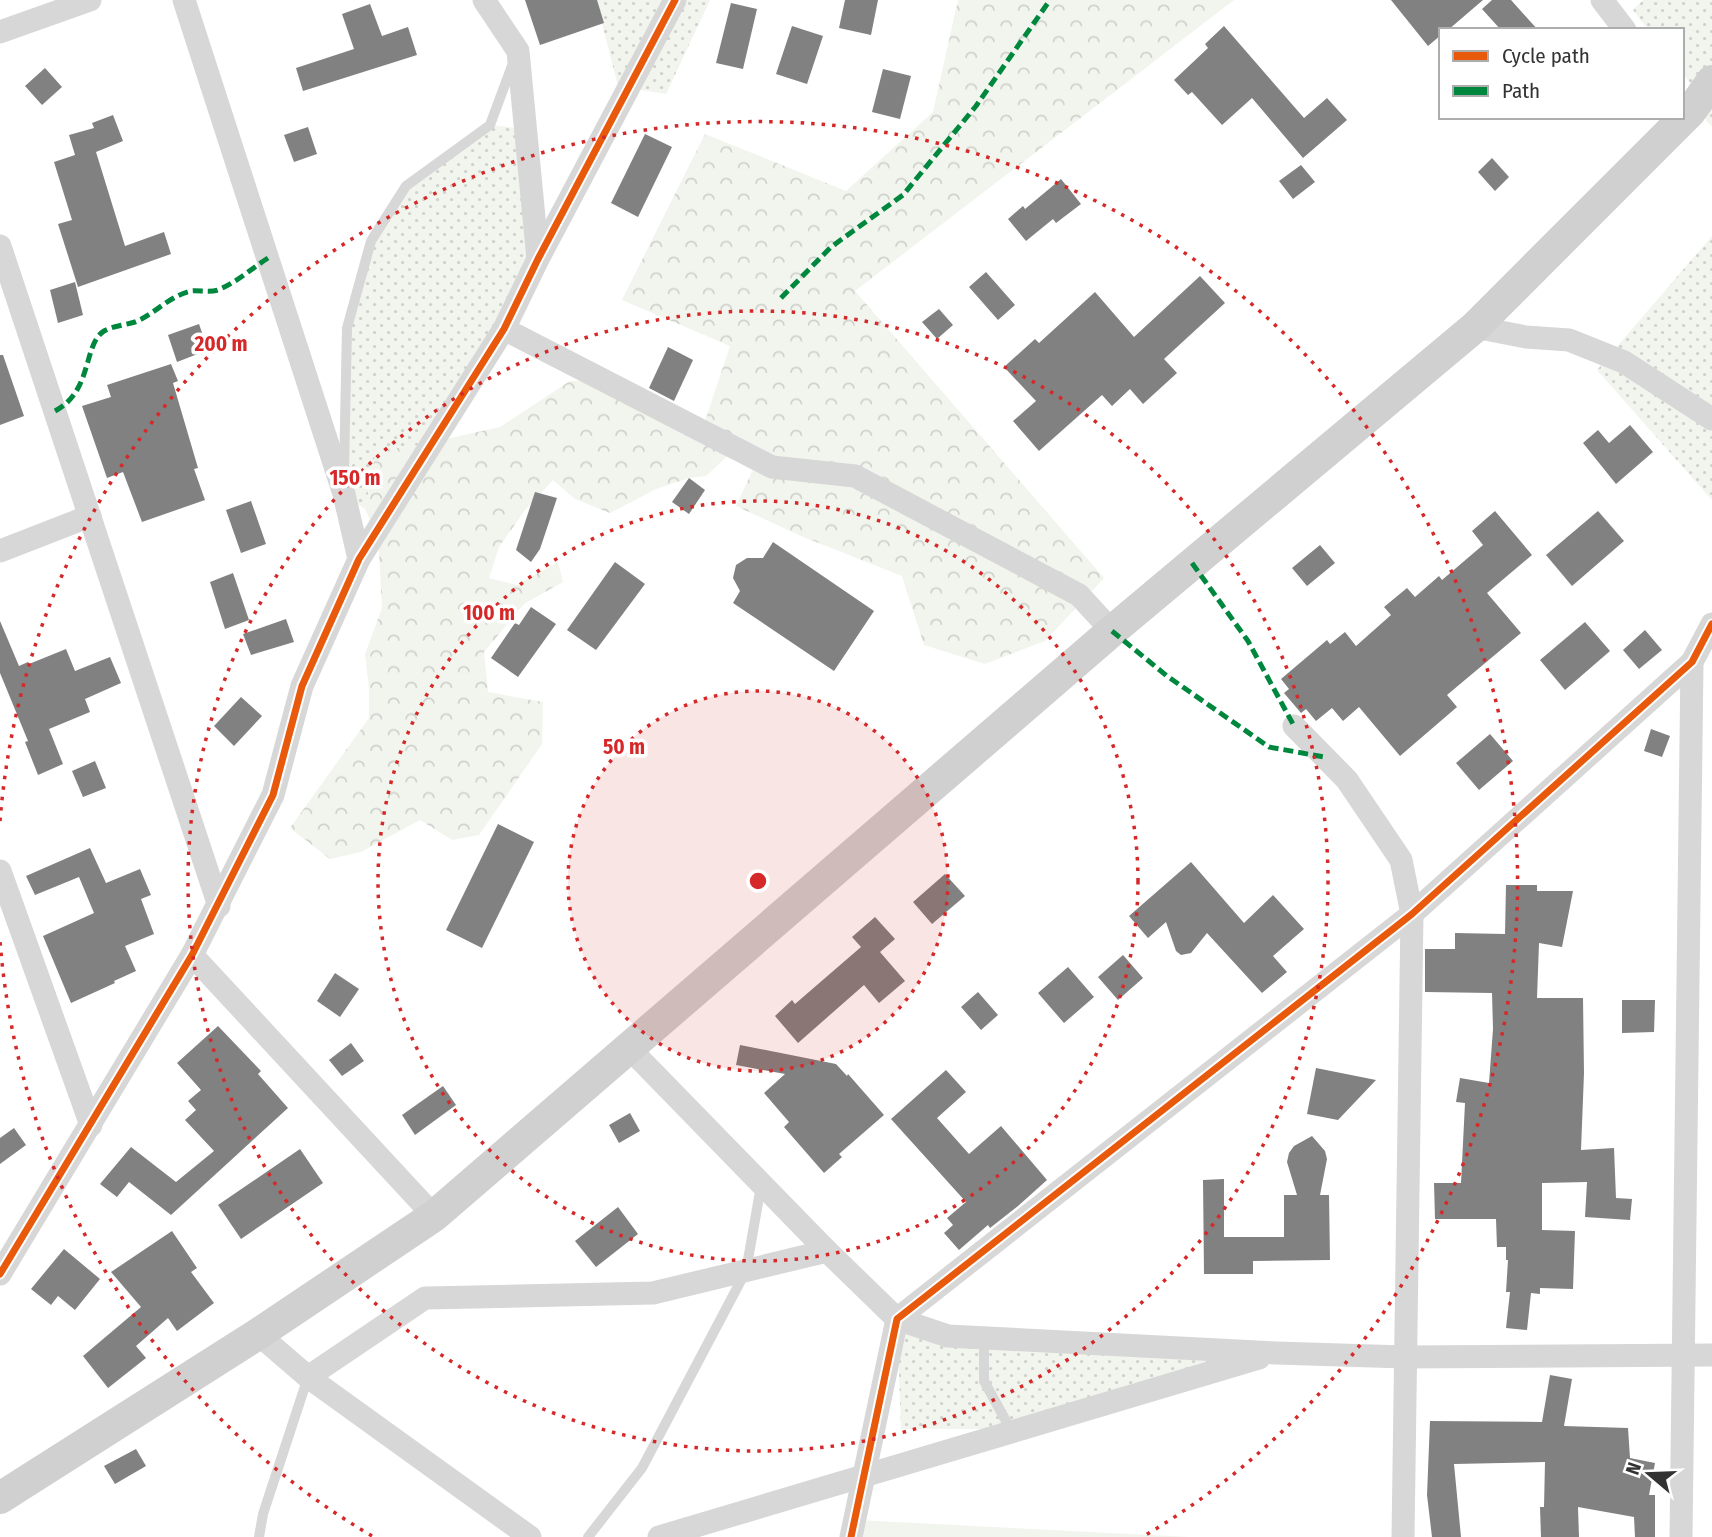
<svg xmlns="http://www.w3.org/2000/svg" width="1712" height="1537" font-family="'Fira Sans Condensed',sans-serif">
	<style>
		.grass { fill: url(#grass-dots) }
		.forest { fill: url(#forest-crowns) }
		.park { fill: #f1f5ed }
		.building { fill: #818181 }
		.lines { fill: none; stroke-linecap: round; stroke-linejoin: round }
		.service { stroke: #d7d7d7; stroke-width: 10 }
		.minor { stroke: #d7d7d7; stroke-width: 23 }
		.secondary { stroke: #d0d0d0; stroke-width: 32 }
		.quiet { stroke: #00873e; stroke-width: 5; stroke-dasharray: 10 5; stroke-linecap: butt }
		.cycleway-casing { stroke: #fff; stroke-width: 11 }
		.cycleway { stroke: #e8590c; stroke-width: 7 }
		.ring { fill: none; stroke: #d62828; stroke-width: 3.5; stroke-dasharray: 3.5 7 }
		.centre { fill: #d62828; stroke: #fff; stroke-width: 3.5 }
		.ring-label { font-size: 21px; text-anchor: middle; font-weight: bold; fill: #d62828; stroke: #fff; stroke-width: 7; stroke-linejoin: round; paint-order: stroke }
	</style>
	<defs>
		<pattern id="grass-dots" width="8" height="8" patternUnits="userSpaceOnUse" patternTransform="scale(1.75)"><rect width="8" height="8" fill="#f1f5ed"/><path d="M2 2h.1M6 6h.1" fill="none" stroke="#cfd2cc" stroke-width="1.8" stroke-linecap="round"/></pattern>
		<pattern id="forest-crowns" width="20" height="18" patternUnits="userSpaceOnUse" patternTransform="scale(1.75)"><rect width="20" height="18" fill="#f1f5ed"/><path d="M2 6a3 3 0 1 1 6 0M12 15a3 3 0 1 1 6 0" fill="none" stroke="#cfd2cc"/></pattern>
	</defs>
	<rect width="100%" height="100%" fill="#fff"/>
	<g class="grass">
		<path d="M596,0H710L666,94L618,86Z"/>
		<path d="M1643,0H1712V126L1707,122L1691,84L1682,73V30H1648L1633,10Z"/>
		<path d="M490,125L526,129L538,259L419,445L376,451L365,509L344,494L347,328L371,241L406,186Z"/>
		<path d="M1712,236V500L1597,370Z"/>
		<path d="M897,1319L948,1336L1276,1353L1001,1429H901Z"/>
	</g>
	<path class="forest" d="M958,0H1234L855,291L1104,578L1045,641L985,664L924,645L902,576L801,536L736,506L755,465L733,451L706,476L689,478L656,489L610,513L575,499L553,480L525,510L499,547L489,578L517,585L558,562L563,582L524,604L484,652L488,692L543,702L542,744L479,835L452,840L420,820L361,852L330,859L290,828L369,718V688L365,654L382,608L378,536L365,509L376,451L419,445L500,427L570,381L603,380L702,430L730,346L622,300L705,134L846,191L933,112Z"/>
	<path class="park" d="M856,1520L1189,1537H855Z"/>
	<g class="building">
		<path d="M525,0H597L604,23L540,45Z"/>
		<path d="M845,0H878L871,35L839,28Z"/>
		<path d="M1391,0H1483L1448,30H1441V35L1428,46Z"/>
		<path d="M1492,0H1511L1538,30H1501L1482,9Z"/>
		<path d="M731,3L757,9L743,69L716,63Z"/>
		<path d="M370,4L382,36L408,27L417,55L303,91L296,68L354,49L342,14Z"/>
		<path d="M792,26L823,36L807,84L776,74Z"/>
		<path d="M1224,26L1304,118L1327,98L1347,120L1303,158L1252,98L1222,125L1192,92L1188,95L1174,80L1208,48L1205,44Z"/>
		<path d="M45,68L62,87L42,105L25,86Z"/>
		<path d="M883,69L911,76L900,119L872,112Z"/>
		<path d="M113,115L123,141L96,152L125,246L164,232L171,254L78,287L58,224L72,220L54,162L75,155L69,135L94,128L92,123Z"/>
		<path d="M308,127L317,154L294,162L284,135Z"/>
		<path d="M645,134L672,147L638,217L611,203Z"/>
		<path d="M1492,158L1509,177L1495,191L1478,172Z"/>
		<path d="M1301,165L1315,182L1293,199L1279,181Z"/>
		<path d="M1061,179L1081,204L1056,223L1053,219L1026,241L1008,219L1023,206L1025,209Z"/>
		<path d="M986,272L1015,305L998,320L969,287Z"/>
		<path d="M1200,276L1225,303L1164,359L1177,373L1143,404L1130,389L1112,406L1102,395L1039,451L1013,421L1036,401L1004,367L1035,339L1039,343L1095,292L1134,337Z"/>
		<path d="M75,282L83,315L58,323L50,290Z"/>
		<path d="M939,309L953,325L937,339L922,322Z"/>
		<path d="M199,324L208,350L177,362L168,335Z"/>
		<path d="M668,347L693,360L674,401L649,388Z"/>
		<path d="M0,355H3L24,416L0,425Z"/>
		<path d="M171,364L178,381L173,383L198,468L194,469L205,500L142,522L123,472L107,478L82,406L111,397L107,385Z"/>
		<path d="M1630,425L1653,452L1616,484L1583,443L1598,430L1609,443Z"/>
		<path d="M689,478L705,490L689,514L672,502Z"/>
		<path d="M535,492L557,498L540,549L531,562L516,550Z"/>
		<path d="M251,501L266,544L241,553L226,510Z"/>
		<path d="M1495,511L1532,555L1487,593L1521,633L1447,695L1457,707L1400,756L1359,707L1343,721L1332,708L1316,721L1306,709L1301,713L1284,693L1289,689L1281,679L1327,640L1330,644L1345,632L1356,646L1391,615L1384,607L1407,588L1415,597L1439,576L1442,580L1483,545L1472,531Z"/>
		<path d="M1598,511L1624,541L1572,586L1546,555Z"/>
		<path d="M773,542L874,611L834,671L733,603L740,591L733,578L736,565L747,558H763Z"/>
		<path d="M1320,545L1335,563L1307,586L1292,568Z"/>
		<path d="M615,562L645,584L596,650L567,630Z"/>
		<path d="M233,573L249,620L225,629L210,582Z"/>
		<path d="M531,607L556,624L518,677L491,658L515,623L519,625Z"/>
		<path d="M286,619L294,642L251,655L243,634Z"/>
		<path d="M0,621L19,666L28,662L29,664L66,649L75,671L110,657L121,683L85,699L90,712L49,729L63,764L38,775L25,742L28,741L0,673Z"/>
		<path d="M1585,622L1610,651L1565,690L1540,660Z"/>
		<path d="M1645,630L1662,650L1639,669L1623,650Z"/>
		<path d="M241,697L262,716L234,746L214,726Z"/>
		<path d="M1651,729L1670,736L1662,757L1644,751Z"/>
		<path d="M1490,734L1513,761L1479,790L1456,763Z"/>
		<path d="M95,761L106,788L83,797L72,771Z"/>
		<path d="M498,824L534,842L482,948L446,930Z"/>
		<path d="M90,848L106,883L140,869L151,895L141,899L154,934L125,946L136,971L114,981L115,983L71,1003L43,936L94,913L79,877L35,895L26,876Z"/>
		<path d="M1191,862L1244,923L1273,895L1304,929L1273,956L1287,972L1262,993L1207,933L1191,953L1181,955L1176,951L1166,922L1148,938L1129,916Z"/>
		<path d="M945,874L965,896L932,924L913,902Z"/>
		<path d="M1506,885H1537V891H1573L1562,947L1539,943L1537,998H1583L1584,1073L1581,1150L1614,1148L1616,1198L1632,1199L1630,1220L1585,1217L1587,1182L1542,1183V1230L1575,1231L1573,1289L1540,1288V1294L1531,1293L1527,1330L1506,1328L1510,1292H1506L1508,1260H1506V1247H1497L1496,1219H1435L1434,1183H1461L1465,1103L1456,1102L1460,1078L1489,1083L1493,1029L1492,993L1425,992V949H1455V933L1505,934Z"/>
		<path d="M875,917L895,939L880,952L905,981L879,1003L864,985L798,1043L775,1016L792,1000L795,1004L861,947L852,937Z"/>
		<path d="M1123,955L1143,978L1118,1000L1098,977Z"/>
		<path d="M1068,967L1094,997L1064,1023L1038,993Z"/>
		<path d="M335,973L359,989L340,1017L317,1001Z"/>
		<path d="M978,992L998,1015L981,1030L961,1007Z"/>
		<path d="M1622,1000H1655L1654,1032L1622,1033Z"/>
		<path d="M218,1026L261,1071L258,1074L288,1108L171,1215L129,1182L117,1197L100,1184L131,1147L176,1182L214,1151L185,1120L196,1110L188,1101L201,1090L177,1063Z"/>
		<path d="M351,1043L364,1061L342,1076L329,1060Z"/>
		<path d="M740,1045L836,1064L847,1076L848,1074L884,1115L839,1154L842,1157L824,1173L784,1127L789,1122L764,1093L785,1074L736,1065Z"/>
		<path d="M1316,1068L1376,1080L1338,1120L1307,1114Z"/>
		<path d="M946,1070L966,1092L937,1118L969,1154L1001,1126L1047,1180L1018,1206L990,1228L988,1225L959,1250L944,1233L953,1225L947,1218L966,1202L891,1119Z"/>
		<path d="M443,1086L456,1105L415,1135L402,1115Z"/>
		<path d="M630,1113L640,1131L619,1143L609,1125Z"/>
		<path d="M14,1128L26,1145L0,1164V1138Z"/>
		<path d="M1312,1136L1325,1151L1327,1159L1320,1195H1329L1330,1260L1253,1261V1274H1204L1203,1180L1224,1179V1237H1284V1195H1297L1287,1162L1289,1153L1294,1146Z"/>
		<path d="M300,1149L323,1183L241,1239L218,1205Z"/>
		<path d="M618,1207L638,1234L596,1267L575,1241Z"/>
		<path d="M172,1231L197,1268L191,1272L214,1303L177,1331L168,1318L136,1346L146,1358L108,1388L83,1356L141,1307L111,1272Z"/>
		<path d="M64,1249L100,1279L75,1310L58,1296L51,1305L31,1289Z"/>
		<path d="M1550,1375L1572,1379L1564,1426L1628,1428L1630,1458L1655,1463L1649,1495H1655V1537H1635L1634,1517L1578,1507L1579,1537H1541L1540,1507H1544L1545,1462L1454,1464L1461,1537H1432L1427,1495L1430,1421L1542,1422Z"/>
		<path d="M136,1449L146,1466L115,1484L104,1466Z"/>
	</g>
	<g class="lines">
		<g class="service">
			<path d="M344,470L347,328L371,241L406,186L490,125L513,63"/>
			<path d="M984,1338V1381L1012,1432"/>
			<path d="M259,1537L263,1514L308,1377"/>
			<path d="M588,1537L642,1468L746,1271L761,1186"/>
		</g>
		<g class="minor">
			<path d="M184,0L344,494L359,559"/>
			<path d="M484,0L518,51L538,259"/>
			<path d="M1602,0L1625,30"/>
			<path d="M0,32L90,0"/>
			<path d="M0,246L219,906"/>
			<path d="M1475,327L1526,337L1569,340L1624,362L1712,419"/>
			<path d="M504,329L772,467L855,476L1079,595L1112,631"/>
			<path d="M0,551L90,516"/>
			<path d="M1294,726L1347,780L1401,860L1412,914L1403,1537"/>
			<path d="M0,871L91,1125"/>
			<path d="M192,955L434,1216"/>
			<path d="M628,1047L827,1251L897,1319L948,1336L1276,1353L1405,1357L1712,1355"/>
			<path d="M0,1274L192,955L273,795L302,686L359,559L504,329L538,259L675,0"/>
			<path d="M258,1334L308,1377L530,1537"/>
			<path d="M308,1377L425,1298L653,1293L827,1251"/>
			<path d="M659,1537L1259,1358"/>
			<path d="M851,1537L897,1319L1412,914L1692,662L1712,624"/>
			<path d="M1681,1537L1692,662"/>
		</g>
		<path class="secondary" d="M0,1498L258,1334L434,1216L1112,631L1475,327L1690,112L1712,81"/>
		<g class="quiet">
			<path d="M781,298L831,247L903,195L976,106L1050,0"/>
			<path d="M55,411C93,391 83,344 104,331C113,326 125,325 135,322C155,314 169,296 191,291C200,290 209,293 218,290C237,282 251,269 268,258"/>
			<path d="M1192,563L1248,641L1294,726"/>
			<path d="M1112,631L1167,676L1269,747L1324,757"/>
		</g>
		<g class="cycleway-casing">
			<g id="cycleway">
				<path d="M0,1274L192,955L273,795L302,686L359,559L504,329L538,259L675,0"/>
				<path d="M851,1537L897,1319L1412,914L1692,662L1712,624"/>
			</g>
		</g>
		<use href="#cycleway" class="cycleway"/>
	</g>
	<circle cx="758" cy="881" r="190" fill="#d62828" fill-opacity=".12"/>
	<g class="ring">
		<circle cx="758" cy="881" r="190"/>
		<circle cx="758" cy="881" r="380"/>
		<circle cx="758" cy="881" r="570"/>
		<path d="M372 1536A760 760 0 0 1 0 941M0 821A760 760 0 1 1 1144 1536"/>
	</g>
	<circle cx="758" cy="881" r="10" class="centre"/>
	<g class="ring-label">
		<text x="221" y="351">200 m</text>
		<text x="355" y="485">150 m</text>
		<text x="489" y="620">100 m</text>
		<text x="624" y="754">50 m</text>
	</g>
	<rect x="1439" y="28" width="245" height="91" fill="#ffffff" stroke="#adadad" stroke-width="2"/>
	<rect x="1453" y="51" width="35" height="10" fill="#e8590c" stroke="#adadad" stroke-width="2"/>
	<text x="1502" y="63" font-size="21" fill="#333333">Cycle path</text>
	<rect x="1453" y="86" width="35" height="10" fill="#00873e" stroke="#adadad" stroke-width="2"/>
	<text x="1502" y="98" font-size="21" fill="#333333">Path</text>
	<g transform="translate(1649 1474) rotate(289)" stroke="#ffffff" stroke-width="5" paint-order="stroke">
	<path d="M0-5L12 26L0 18L-12 26Z" fill="#333333"/>
	<text y="-10" font-size="19" font-weight="bold" text-anchor="middle" fill="#333333">N</text>
	</g>
</svg>
